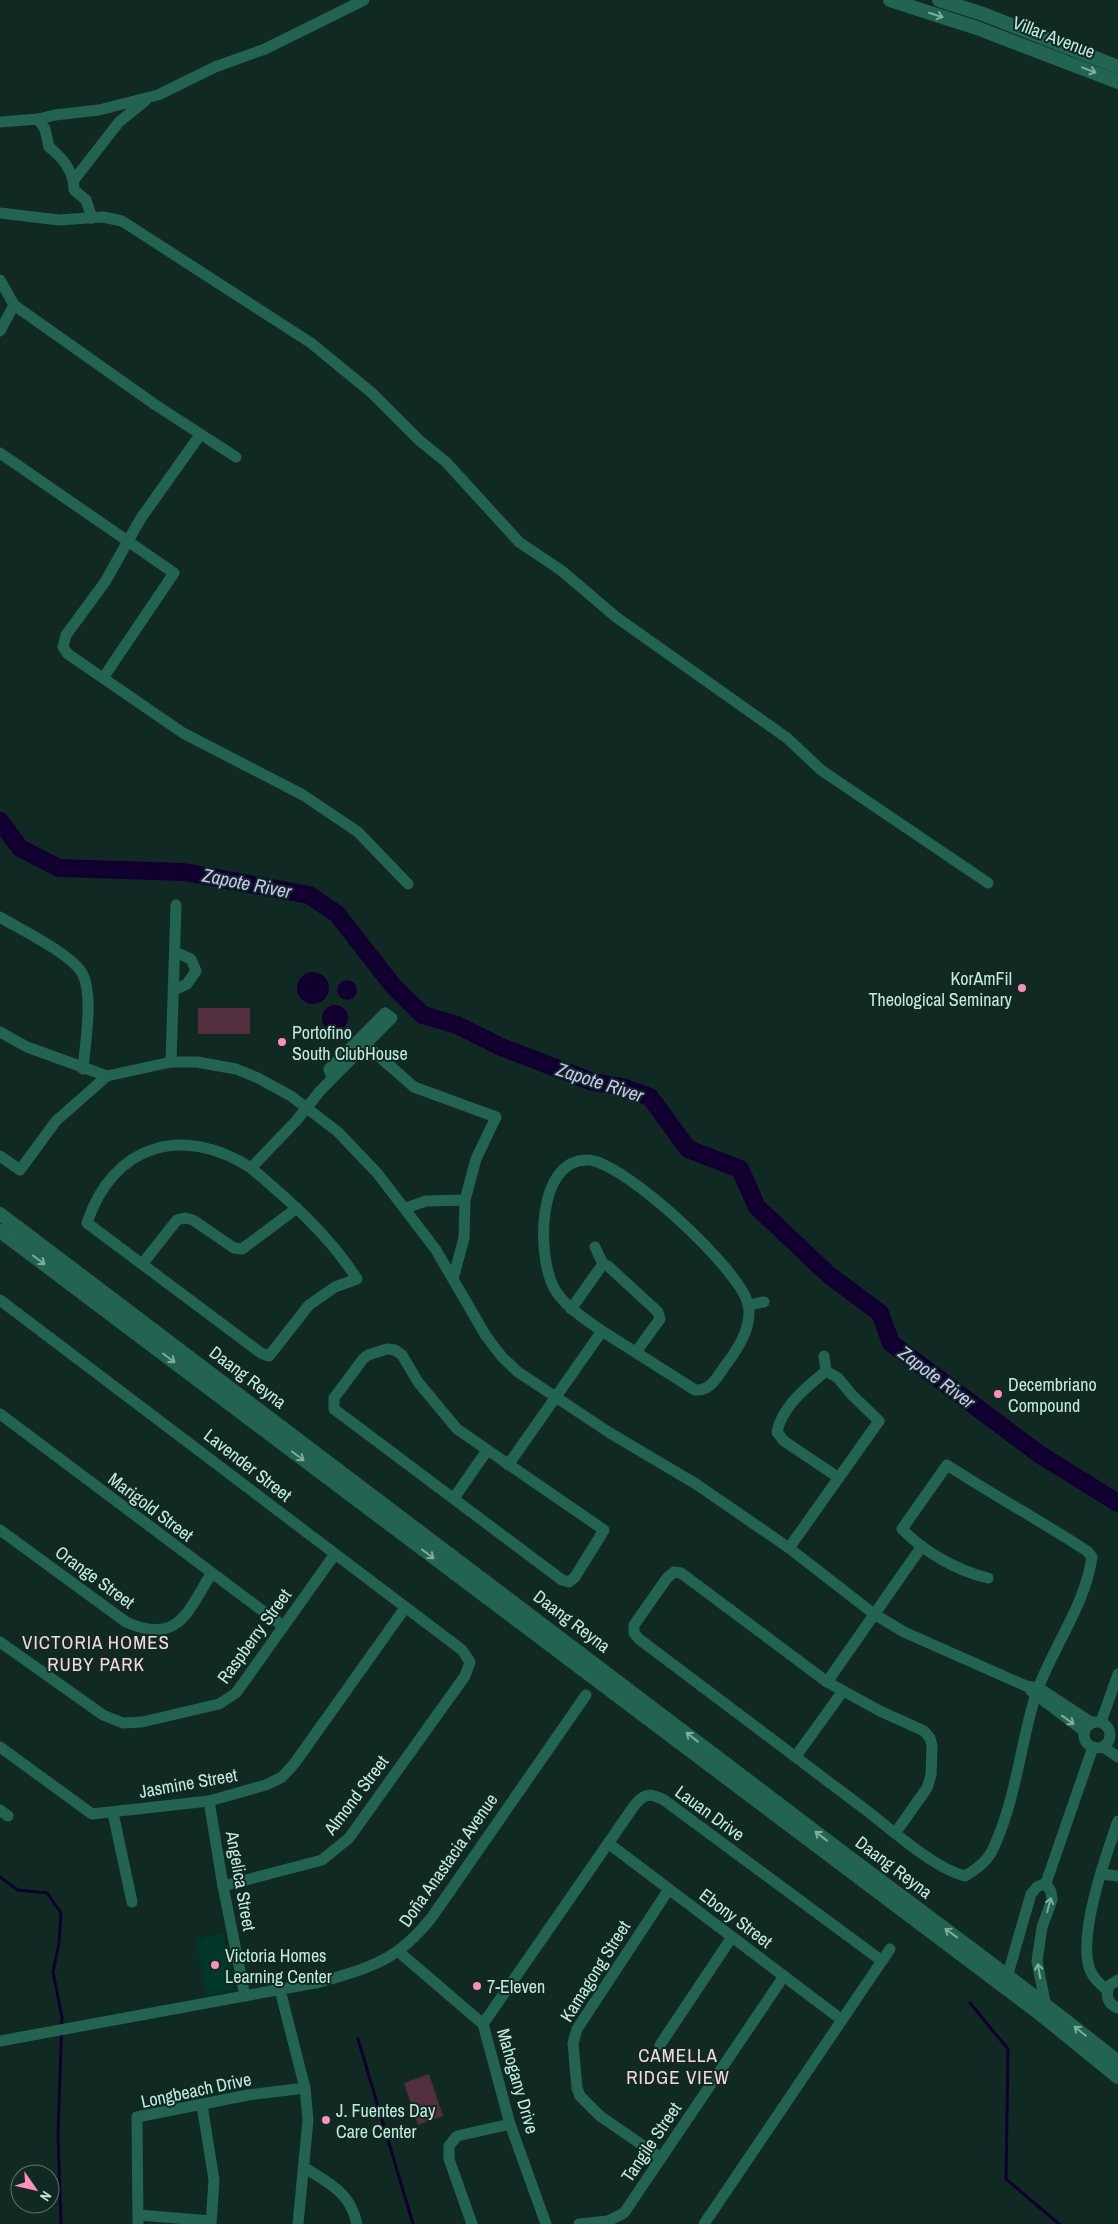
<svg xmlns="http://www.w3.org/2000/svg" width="1118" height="2224" font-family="'Archivo Narrow',sans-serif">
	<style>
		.built { fill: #00372b }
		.green { fill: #522e3e }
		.water { fill: #11002f }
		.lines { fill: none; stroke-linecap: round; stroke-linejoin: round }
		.stream { stroke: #11002f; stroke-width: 3 }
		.river { stroke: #11002f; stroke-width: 18 }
		.minor { stroke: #226352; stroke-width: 11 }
		.tertiary { stroke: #226352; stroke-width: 14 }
		.secondary { stroke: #226352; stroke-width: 14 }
		.oneway { stroke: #7bae9e }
		.poi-dot { fill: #fd8ec0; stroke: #102a23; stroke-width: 2 }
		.labels { text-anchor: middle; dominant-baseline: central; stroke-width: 4; stroke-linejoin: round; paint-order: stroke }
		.street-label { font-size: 18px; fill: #c3ebdd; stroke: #102a23 }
		.poi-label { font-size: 18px; fill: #c3ebdd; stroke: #102a23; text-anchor: start }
		.water-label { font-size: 19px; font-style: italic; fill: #cbc2f7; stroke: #102a23 }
		.neighbourhood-label { font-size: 19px; letter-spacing: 1px; fill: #f6d6e2; stroke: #102a23 }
	</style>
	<rect width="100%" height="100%" fill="#102a23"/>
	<g class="built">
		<path d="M223,1933L235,1990L206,1996L196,1939Z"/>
		<circle cx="326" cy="2120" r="7"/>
	</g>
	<g class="green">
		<rect x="198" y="1008" width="52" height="26"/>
		<path d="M429,2074L443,2116L418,2125L404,2083Z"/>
	</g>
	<g class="water">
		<circle cx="313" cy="988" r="16"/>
		<circle cx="347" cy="990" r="10"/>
		<circle cx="335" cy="1018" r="13"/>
	</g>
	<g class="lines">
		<g class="stream">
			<path d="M0,1877L18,1890L47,1893L61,1913L59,1943L53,1972L62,2017L58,2134L61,2224"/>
			<path d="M970,2003L1008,2049L1006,2179L1059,2224"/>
			<path d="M358,2039L413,2224"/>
		</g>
		<path class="river" d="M0,821L20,848L59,868L184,872L309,895L337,914L394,987L423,1015L457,1025L501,1047L593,1082L622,1087L650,1097L688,1149L740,1169L757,1207L829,1275L880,1313L891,1343L1039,1454L1118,1503"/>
		<g class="minor">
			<path d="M38,119L55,115L99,110L158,95L215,67L265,49L364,0"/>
			<path d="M0,122L38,119L45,129L49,147C63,158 74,171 74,190L86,200L92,218"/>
			<path d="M74,180L119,122L145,101"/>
			<path d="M0,213L59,220L103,217L122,221L311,343L372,393L420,441L446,462L519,542L562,571L616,617L787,738L821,770L988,883"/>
			<path d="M0,280L14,305L157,406L236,457"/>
			<path d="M0,331L14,305"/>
			<path d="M200,435L141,518L105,582L66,635L63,647L68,654L183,733L303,795L358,832L408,884"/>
			<path d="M0,453L174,573L103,678"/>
			<path d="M0,917C20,929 71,954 82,973C94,994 85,1044 83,1069"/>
			<path d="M174,990L187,984L196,971L191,959L175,952"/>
			<path d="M0,1032L27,1047L107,1076L171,1062H197L236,1069L258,1078L291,1096L338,1132L378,1174L436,1250L486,1336L502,1357L518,1372L610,1433L696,1484L789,1548L874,1614L904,1632L1026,1686L1039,1688L1091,1722"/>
			<path d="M365,1044L414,1087L496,1117L476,1159L465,1200L464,1238L453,1279"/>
			<path d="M171,1062L176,905"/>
			<path d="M0,1156L20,1170L56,1121L107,1076"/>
			<path d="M251,1168C183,1124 113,1144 87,1223L261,1353L269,1356L309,1305L335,1287L357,1279C329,1235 290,1201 251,1168L296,1121L320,1091L392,1018L385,1013L329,1069L332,1079"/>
			<path d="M406,1208L426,1201L465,1200"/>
			<path d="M595,1247L603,1264"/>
			<path d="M143,1263L177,1220L185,1218L193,1220L234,1248L242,1249L297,1208"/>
			<path d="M0,1300L462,1650L470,1662L465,1676L349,1838L322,1860L223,1886"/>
			<path d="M748,1305L764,1302"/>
			<path d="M571,1309L603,1264L608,1266L658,1312L660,1319L636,1352"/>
			<path d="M387,1349L395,1350L402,1355L418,1382L457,1429L604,1530L575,1577L569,1582L562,1580L334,1409V1398L363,1359L368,1355Z"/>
			<path d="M824,1356L826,1371"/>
			<path d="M0,1414L283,1626"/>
			<path d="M508,1465L602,1331C585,1319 565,1307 554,1288C537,1256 536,1159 588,1160C623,1161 740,1269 748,1304C753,1326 738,1349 725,1366C717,1377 711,1391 695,1390L602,1331"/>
			<path d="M454,1498L486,1452"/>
			<path d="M0,1530L126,1622C178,1645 187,1613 211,1574"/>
			<path d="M789,1548L879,1421L852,1395L838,1378L826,1371C807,1387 782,1406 777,1432L784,1441L839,1478"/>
			<path d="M0,1642L103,1715L123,1723L142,1722L219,1704L236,1693L335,1554"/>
			<path d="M827,1682L922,1546"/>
			<path d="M1031,1691L1084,1731"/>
			<circle cx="1097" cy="1735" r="13"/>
			<path d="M1101,1722L1118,1674"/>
			<path d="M0,1747L92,1814L209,1801L266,1785L282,1777L294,1764L405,1608"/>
			<path d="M1103,1747L1118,1757"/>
			<path d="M796,1756L843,1691"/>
			<path d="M209,1801L223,1886L245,1996"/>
			<path d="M0,1810L8,1816"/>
			<path d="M113,1813L132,1902"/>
			<path d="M896,1832L927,1788L931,1775L932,1746L930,1738L924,1731L880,1711L827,1682L681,1573L674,1572L667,1578L634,1625V1633L639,1639C712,1694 785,1749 858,1804C887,1825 932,1868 965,1876C978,1868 988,1861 994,1847C1016,1798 1020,1747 1035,1697C1051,1649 1085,1607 1092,1557L1087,1551C1041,1521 993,1495 947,1465L902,1529C923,1551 957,1571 988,1578"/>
			<path d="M608,1843L842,2020"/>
			<path d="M1101,1874L1118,1876"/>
			<path d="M399,1952L483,2024L510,2124L546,2224"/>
			<path d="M1118,1980L1110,1985C1105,1995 1107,2004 1118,2008"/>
			<path d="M1003,1982L1008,1974L1031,1894L1037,1887L1046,1883L1093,1747"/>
			<path d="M280,1990L305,2088L308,2120L298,2224"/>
			<path d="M1107,1990C1100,1984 1094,1979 1090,1970C1077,1936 1106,1855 1118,1821"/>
			<path d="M1041,2008L1045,2002L1037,1961L1042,1927L1052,1900L1051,1892L1046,1883"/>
			<path d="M483,2024L634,1806C644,1793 650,1793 664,1800L882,1961"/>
			<path d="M0,2041L320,1982C372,1967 397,1961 432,1917L586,1695"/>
			<path d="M660,2045L732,1937"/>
			<path d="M202,2105L214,2180L211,2224"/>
			<path d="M661,2158L600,2116L580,2096L577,2088L573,2043L577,2029L669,1889"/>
			<path d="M305,2168C330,2184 350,2192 357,2224"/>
			<path d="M139,2215L211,2221"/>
			<path d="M138,2224L137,2117L248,2095L305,2088"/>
			<path d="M472,2224L449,2159V2146L457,2136L510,2124"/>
			<path d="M579,2224L608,2221L624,2213L784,1976"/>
			<path d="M704,2224L890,1949"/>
		</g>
		<g class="tertiary">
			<path d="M890,0L977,28L1118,82"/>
			<path d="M939,0L983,14L1118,67"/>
		</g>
		<g class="secondary">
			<path d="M0,1214C274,1420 548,1627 821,1836C920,1911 1021,1984 1118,2062"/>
			<path d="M0,1231L1039,2013L1118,2077"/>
		</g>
	</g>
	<defs><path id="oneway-shaft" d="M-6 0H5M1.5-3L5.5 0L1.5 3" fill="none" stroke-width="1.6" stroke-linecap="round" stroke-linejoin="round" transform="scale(1.25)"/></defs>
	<g class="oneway">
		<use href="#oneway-shaft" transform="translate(936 15) rotate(18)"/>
		<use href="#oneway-shaft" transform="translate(1089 70) rotate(21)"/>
		<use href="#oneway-shaft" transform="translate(39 1260) rotate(37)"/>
		<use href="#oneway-shaft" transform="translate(169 1358) rotate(37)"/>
		<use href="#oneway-shaft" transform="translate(298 1456) rotate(37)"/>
		<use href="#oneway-shaft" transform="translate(428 1554) rotate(37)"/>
		<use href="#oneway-shaft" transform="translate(1068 1720) rotate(36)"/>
		<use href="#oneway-shaft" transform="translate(692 1737) rotate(-142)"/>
		<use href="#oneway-shaft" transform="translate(821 1836) rotate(-142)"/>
		<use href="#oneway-shaft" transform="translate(1049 1905) rotate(-75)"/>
		<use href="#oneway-shaft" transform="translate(951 1933) rotate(-144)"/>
		<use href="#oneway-shaft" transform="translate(1039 1971) rotate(-100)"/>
		<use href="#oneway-shaft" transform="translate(1080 2031) rotate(-141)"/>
	</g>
	<g class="poi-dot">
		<circle cx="1022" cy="988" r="5"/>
		<circle cx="282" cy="1042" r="5"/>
		<circle cx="998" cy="1394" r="5"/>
		<circle cx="215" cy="1965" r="5"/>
		<circle cx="477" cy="1986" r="5"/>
		<circle cx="326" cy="2120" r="5"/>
	</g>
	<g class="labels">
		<g class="street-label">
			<text transform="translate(1054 37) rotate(21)">Villar Avenue</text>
			<text transform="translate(248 1377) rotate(37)">Daang Reyna</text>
			<text transform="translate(248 1465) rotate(38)">Lavender Street</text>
			<text transform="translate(151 1507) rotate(37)">Marigold Street</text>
			<text transform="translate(95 1577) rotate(36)">Orange Street</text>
			<text transform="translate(572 1621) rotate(37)">Daang Reyna</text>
			<text transform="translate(254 1636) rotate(-54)">Raspberry Street</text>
			<text transform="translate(188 1783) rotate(-10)">Jasmine Street</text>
			<text transform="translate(356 1795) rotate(-53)">Almond Street</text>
			<text transform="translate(710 1813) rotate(36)">Lauan Drive</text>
			<text transform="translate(448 1860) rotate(-55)">Doña Anastacia Avenue</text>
			<text transform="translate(894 1867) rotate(37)">Daang Reyna</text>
			<text transform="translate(241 1881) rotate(80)">Angelica Street</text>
			<text transform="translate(736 1918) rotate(37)">Ebony Street</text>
			<text transform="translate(595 1971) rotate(-58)">Kamagong Street</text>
			<text transform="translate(518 2081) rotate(74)">Mahogany Drive</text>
			<text transform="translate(196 2090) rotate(-12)">Longbeach Drive</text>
			<text transform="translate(651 2142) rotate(-56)">Tangile Street</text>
		</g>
		<g class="poi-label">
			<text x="1012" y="978" text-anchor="end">KorAmFil<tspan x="1012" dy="21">Theological Seminary</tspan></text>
			<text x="292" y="1032">Portofino<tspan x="292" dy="21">South ClubHouse</tspan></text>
			<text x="1008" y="1384">Decembriano<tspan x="1008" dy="21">Compound</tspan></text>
			<text x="225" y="1955">Victoria Homes<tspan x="225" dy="21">Learning Center</tspan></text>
			<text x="487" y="1986">7-Eleven</text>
			<text x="336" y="2110">J. Fuentes Day<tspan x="336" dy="21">Care Center</tspan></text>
		</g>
		<g class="water-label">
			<text transform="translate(247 883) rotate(11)">Zapote River</text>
			<text transform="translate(600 1082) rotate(18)">Zapote River</text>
			<text transform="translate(937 1377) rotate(37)">Zapote River</text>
		</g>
		<g class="neighbourhood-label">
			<text x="96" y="1642">VICTORIA HOMES<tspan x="96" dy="22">RUBY PARK</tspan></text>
			<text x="678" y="2055">CAMELLA<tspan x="678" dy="22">RIDGE VIEW</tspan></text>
		</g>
	</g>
	<g transform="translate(35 2189) rotate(124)"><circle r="24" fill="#102a23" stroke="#58776d"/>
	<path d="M0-4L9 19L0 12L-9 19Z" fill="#fd8ec0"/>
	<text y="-8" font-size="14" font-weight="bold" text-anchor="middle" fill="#c3ebdd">N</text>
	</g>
</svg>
